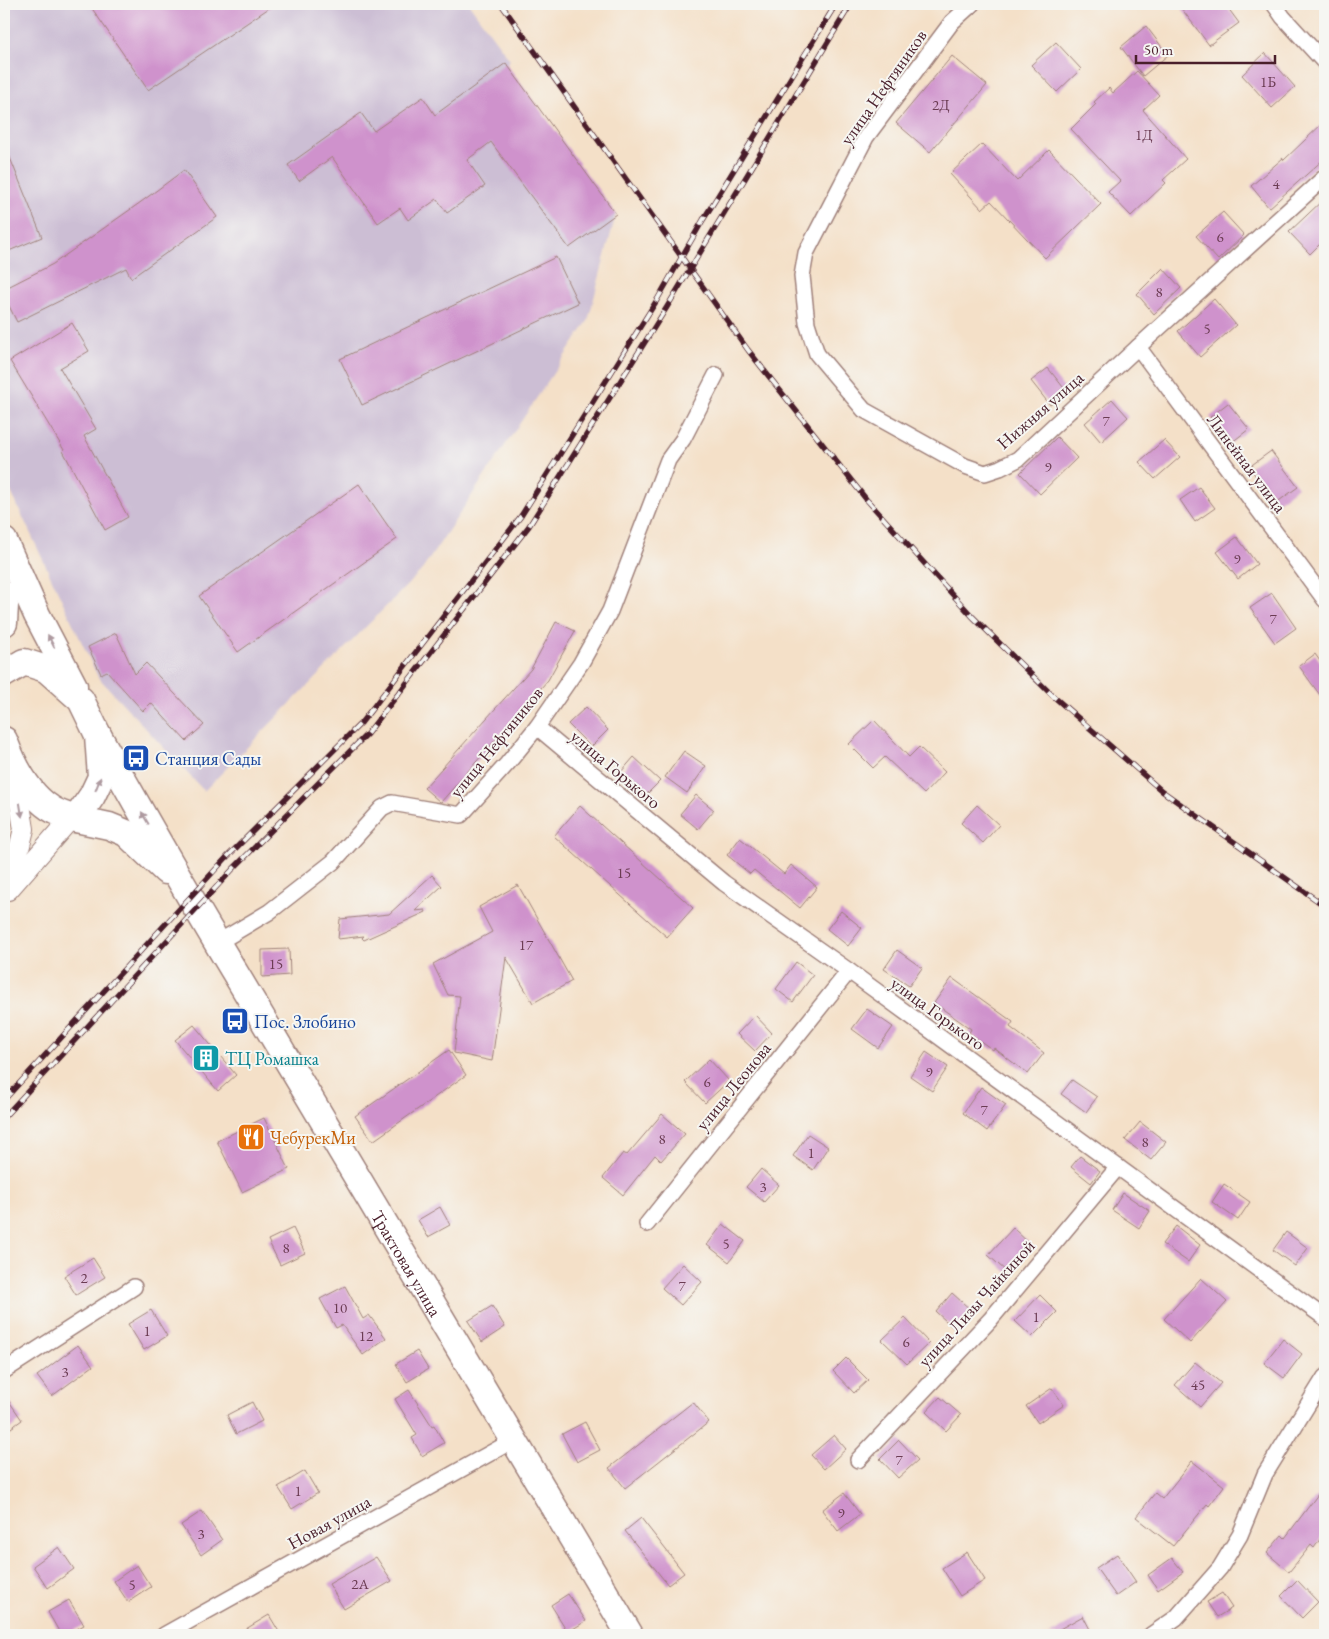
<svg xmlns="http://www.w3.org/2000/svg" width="1329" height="1639" font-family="'EB Garamond',serif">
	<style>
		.industrial { fill: #ccbed4 }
		.building { fill: #cf92cc }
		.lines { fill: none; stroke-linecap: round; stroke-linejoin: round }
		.minor-casing { stroke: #9f807a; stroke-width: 18 }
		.tertiary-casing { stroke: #9f807a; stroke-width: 22 }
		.trunk-casing { stroke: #9f807a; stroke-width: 29 }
		.minor { stroke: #fff; stroke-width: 15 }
		.tertiary { stroke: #fff; stroke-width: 20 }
		.trunk { stroke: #fff; stroke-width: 26 }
		.rail-casing { stroke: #4a1f2b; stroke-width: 5.5 }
		.rail { stroke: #f6f6f2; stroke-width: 4; stroke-dasharray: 11; stroke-linecap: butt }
		.oneway { fill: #ae9aa0 }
		.labels { text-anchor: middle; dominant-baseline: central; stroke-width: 4; stroke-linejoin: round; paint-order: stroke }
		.number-label { font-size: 15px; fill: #6b3c53 }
		.street-label { font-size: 18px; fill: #4a1f2b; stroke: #f6f6f2 }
		.transit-label { font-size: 18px; fill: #164399; stroke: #f6f6f2; text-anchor: start }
		.culture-label { font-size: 18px; fill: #0d838f; stroke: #f6f6f2; text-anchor: start }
		.food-label { font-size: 18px; fill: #c56008; stroke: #f6f6f2; text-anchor: start }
	</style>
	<rect width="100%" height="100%" fill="#f6f6f2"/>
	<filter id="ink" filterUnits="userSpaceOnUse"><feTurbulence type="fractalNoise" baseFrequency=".02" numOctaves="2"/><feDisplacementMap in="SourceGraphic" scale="10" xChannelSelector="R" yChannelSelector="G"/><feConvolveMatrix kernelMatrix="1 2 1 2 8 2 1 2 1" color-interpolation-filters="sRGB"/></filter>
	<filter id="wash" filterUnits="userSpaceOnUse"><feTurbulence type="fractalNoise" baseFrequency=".0096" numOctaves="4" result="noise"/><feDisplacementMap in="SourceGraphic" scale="20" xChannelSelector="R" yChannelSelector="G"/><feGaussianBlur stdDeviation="1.12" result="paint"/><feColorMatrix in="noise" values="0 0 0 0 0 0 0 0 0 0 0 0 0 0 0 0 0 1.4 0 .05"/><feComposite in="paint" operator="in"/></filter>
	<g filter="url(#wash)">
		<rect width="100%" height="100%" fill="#f4e0c8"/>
		<path class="industrial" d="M4,4H469L510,60L506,64L616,214L588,321L422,570L204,791L98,677L4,477Z"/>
		<g id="blocks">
			<g class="building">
				<path d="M89,4H275L148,90Z"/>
				<path d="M1178,4H1225L1239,23L1209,45Z"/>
				<path d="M1146,26L1168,55L1143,76L1121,47Z"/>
				<path d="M1056,42L1081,69L1057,92L1031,65Z"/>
				<path d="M1265,53L1295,87L1272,108L1242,75Z"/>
				<path d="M952,56L987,85L930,152L896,123Z"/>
				<path d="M506,63L616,214L569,248L491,142L467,160L485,186L447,213L437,199L408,220L400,208L378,223L332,157L299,181L288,165L361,113L374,131L423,97L435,115Z"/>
				<path d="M1137,71L1159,95L1143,110L1186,159L1163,180L1166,183L1131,216L1108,192L1120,181L1071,129L1096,104L1094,102L1109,88L1113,93Z"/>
				<path d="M1325,121V158L1269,208L1251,186L1283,158L1284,160Z"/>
				<path d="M4,143L42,237L4,253Z"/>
				<path d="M982,144L1017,181L1049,150L1101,204L1045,258L991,201L982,209L950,174Z"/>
				<path d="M184,170L217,217L131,278L126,268L17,322L4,296V289L53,264L141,202Z"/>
				<path d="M1325,198V239L1310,254L1289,232Z"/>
				<path d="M1223,212L1244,235L1218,260L1196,236Z"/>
				<path d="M556,257L578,303L362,405L340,359Z"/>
				<path d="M1163,268L1181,288L1154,314L1137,294Z"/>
				<path d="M1214,299L1236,325L1200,357L1178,331Z"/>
				<path d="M72,323L89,351L60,368L96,429L84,436L128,517L105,530L63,451L64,450L10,361Z"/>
				<path d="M1048,368L1067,392L1050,405L1031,381Z"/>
				<path d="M1112,399L1128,417L1101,442L1085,423Z"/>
				<path d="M1228,403L1249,429L1231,443L1210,417Z"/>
				<path d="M1057,437L1077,458L1040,494L1020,473Z"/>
				<path d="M1164,440L1180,457L1155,479L1139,462Z"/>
				<path d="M1271,451L1298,487L1276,503L1249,467Z"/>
				<path d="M359,484L397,539L238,652L199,596Z"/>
				<path d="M1199,487L1215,508L1195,522L1180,500Z"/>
				<path d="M1237,537L1257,564L1238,579L1217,552Z"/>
				<path d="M1272,593L1296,628L1275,643L1250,608Z"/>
				<path d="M556,622L575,631L548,680L441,802H440L424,788L531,669Z"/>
				<path d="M116,633L135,674L146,663L204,725L186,741L151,703L143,711L107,671L101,674L88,647Z"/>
				<path d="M1315,654L1325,668V702L1299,666Z"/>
				<path d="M586,707L608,730L591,747L568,724Z"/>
				<path d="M874,720L909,757L919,747L945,772L924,794L885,757L873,768L849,744Z"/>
				<path d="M684,751L706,766L687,793L665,777Z"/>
				<path d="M634,757L660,781L646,795L621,772Z"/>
				<path d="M696,795L714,810L698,829L680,814Z"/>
				<path d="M977,805L999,825L983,843L961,823Z"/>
				<path d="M580,806L693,908L667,937L554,836Z"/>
				<path d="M740,838L784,874L791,865L817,887L800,908L754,870L750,874L727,855Z"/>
				<path d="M432,875L442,886L415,911L425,910L426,912L364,940L362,938L364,936L338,939L340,919L389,914Z"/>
				<path d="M518,885L572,981L533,1003L506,957L492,1061L454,1053L460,996L448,995L433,964L492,932L479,907Z"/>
				<path d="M841,911L862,928L848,946L827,929Z"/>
				<path d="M289,949L290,975L262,977V950Z"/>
				<path d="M897,950L922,968L909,986L884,969Z"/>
				<path d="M796,962L813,975L793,1002L776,989Z"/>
				<path d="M952,978L1013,1022L1010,1027L1044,1053L1028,1074L994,1048L993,1050L969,1033L971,1029L934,1003Z"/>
				<path d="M867,1009L893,1027L878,1048L852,1029Z"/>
				<path d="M755,1015L772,1033L755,1051L737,1034Z"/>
				<path d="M194,1025L236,1075L218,1091L175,1040Z"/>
				<path d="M449,1050L466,1075L373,1141L355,1116Z"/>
				<path d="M926,1052L948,1067L932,1091L910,1076Z"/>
				<path d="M709,1059L729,1081L705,1103L685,1082Z"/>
				<path d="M1072,1080L1097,1097L1086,1112L1061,1094Z"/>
				<path d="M981,1087L1006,1105L987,1131L963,1113Z"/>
				<path d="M662,1114L685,1134L661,1161L655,1155L623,1195L603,1178L623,1153L627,1155Z"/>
				<path d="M264,1118L289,1169L242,1192L217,1141Z"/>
				<path d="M1140,1122L1166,1142L1151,1160L1125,1140Z"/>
				<path d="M808,1134L828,1147L813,1170L793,1156Z"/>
				<path d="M1080,1156L1100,1171L1091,1183L1071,1167Z"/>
				<path d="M761,1169L779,1185L764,1202L746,1187Z"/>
				<path d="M1224,1184L1250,1202L1238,1220L1212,1202Z"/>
				<path d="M1123,1193L1150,1211L1139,1228L1112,1210Z"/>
				<path d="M440,1207L450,1225L428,1237L418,1220Z"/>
				<path d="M723,1224L745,1241L729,1262L707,1245Z"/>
				<path d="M1176,1226L1200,1245L1188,1262L1162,1244Z"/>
				<path d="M293,1228L305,1253L280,1265L268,1240Z"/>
				<path d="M1013,1228L1032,1246L1007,1272L988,1255Z"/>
				<path d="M1286,1232L1308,1248L1295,1266L1273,1250Z"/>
				<path d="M93,1258L105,1277L76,1295L64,1276Z"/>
				<path d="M683,1264L702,1282L681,1305L662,1288Z"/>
				<path d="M1201,1278L1227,1302L1190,1343L1164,1319Z"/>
				<path d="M345,1286L363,1319L369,1315L386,1338L363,1355L342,1325L336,1328L320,1299Z"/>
				<path d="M952,1293L972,1311L956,1330L936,1312Z"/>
				<path d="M1040,1295L1057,1312L1032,1337L1015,1321Z"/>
				<path d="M492,1306L505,1327L482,1342L468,1321Z"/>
				<path d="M151,1310L167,1336L144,1350L128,1324Z"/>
				<path d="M905,1318L929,1343L907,1364L882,1340Z"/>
				<path d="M1283,1339L1302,1354L1284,1378L1264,1363Z"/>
				<path d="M78,1345L93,1366L52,1396L37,1376Z"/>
				<path d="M417,1351L428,1369L407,1382L396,1364Z"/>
				<path d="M846,1358L868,1380L854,1393L833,1371Z"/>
				<path d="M1195,1362L1221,1383L1200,1407L1175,1385Z"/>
				<path d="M1052,1388L1064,1405L1038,1423L1026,1406Z"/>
				<path d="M409,1390L432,1426L434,1425L444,1443L422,1456L412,1438L417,1435L395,1399Z"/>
				<path d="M4,1394L22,1420L4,1433Z"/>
				<path d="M940,1397L961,1415L946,1431L926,1412Z"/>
				<path d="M252,1402L262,1421L236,1434L227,1415Z"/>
				<path d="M693,1402L709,1422L625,1488L609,1468Z"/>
				<path d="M585,1422L600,1450L577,1462L562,1434Z"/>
				<path d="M834,1435L846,1449L824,1469L811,1455Z"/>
				<path d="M899,1440L918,1460L898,1478L880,1459Z"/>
				<path d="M1192,1461L1224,1486L1209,1506L1207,1504L1173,1546L1136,1517L1155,1493L1162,1499Z"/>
				<path d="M305,1471L318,1493L292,1509L278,1487Z"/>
				<path d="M1325,1485V1532L1314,1548L1311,1545L1289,1572L1267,1553L1282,1535L1285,1538Z"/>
				<path d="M844,1493L860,1514L838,1531L822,1510Z"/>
				<path d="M202,1511L222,1540L201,1555L181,1525Z"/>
				<path d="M641,1518L684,1573L668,1585L625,1531Z"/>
				<path d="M59,1547L74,1569L48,1588L33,1566Z"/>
				<path d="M967,1552L985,1580L960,1596L942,1568Z"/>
				<path d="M1117,1554L1136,1582L1116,1596L1096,1568Z"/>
				<path d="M376,1557L392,1581L344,1609L329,1584Z"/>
				<path d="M1172,1558L1183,1572L1158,1590L1148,1575Z"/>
				<path d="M137,1565L151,1587L128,1602L114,1581Z"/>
				<path d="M1297,1580L1318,1602L1302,1618L1281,1596Z"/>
				<path d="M1222,1593L1232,1608L1217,1617L1207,1602Z"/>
				<path d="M568,1594L586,1621L568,1632L551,1605Z"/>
				<path d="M69,1600L84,1625L66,1635H61L48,1612Z"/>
				<path d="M269,1615L281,1635H236Z"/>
				<path d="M1083,1616L1093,1635H1049Z"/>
			</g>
		</g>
	</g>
	<g filter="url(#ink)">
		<use href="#blocks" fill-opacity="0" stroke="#9f807a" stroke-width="1"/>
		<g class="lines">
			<g class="minor-casing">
				<g id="minor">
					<path d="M972,4L952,22L866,137L806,253L802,276L807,323L817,354L864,410L965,466L985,473L1000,468L1018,459L1138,347L1325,177"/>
					<path d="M1274,4L1283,17L1325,63"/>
					<path d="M1138,347L1325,600"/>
					<path d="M537,727L724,883L849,971L1325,1318"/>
					<path d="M217,943L269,912L333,862L382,808L392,803L461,815L507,764L537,727L581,663L610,611L668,460L683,439L716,375"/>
					<path d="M647,1224L849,971"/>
					<path d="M4,1371L134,1287"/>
					<path d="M858,1460L990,1320L1118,1167"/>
					<path d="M164,1635L512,1441"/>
					<path d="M1151,1635L1176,1618L1220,1568L1240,1535L1265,1474L1325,1377"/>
				</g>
			</g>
			<g class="tertiary-casing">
				<g id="tertiary">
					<path d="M4,887L18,853L24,829L14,769"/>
					<path d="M8,890L71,818"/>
				</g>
			</g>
			<g class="trunk-casing">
				<g id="trunk">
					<path d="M4,541L37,615L74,686"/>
					<path d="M4,595L5,605L4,623"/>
					<path d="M4,674L24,662L46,669L81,700L98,735L101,777L92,796L76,819C67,816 57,813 50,808C27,793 13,764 4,740"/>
					<path id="s1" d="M98,735C144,818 191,900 240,981C369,1200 499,1418 630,1635"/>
					<path d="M76,819L109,826L126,833L166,871"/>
				</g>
			</g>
			<use href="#minor" class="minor"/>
			<use href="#tertiary" class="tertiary"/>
			<use href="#trunk" class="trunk"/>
			<g class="rail-casing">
				<g id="rail">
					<path d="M501,4L748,350L866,499L972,616L1053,696L1162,791L1325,906"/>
					<path d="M4,1100L226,858L361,723L521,516L657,300L703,220L836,4"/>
					<path d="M4,1117L233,869L367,734L529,526L667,307L851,4"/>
				</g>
			</g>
			<use href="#rail" class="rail"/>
		</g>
		<defs><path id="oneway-solid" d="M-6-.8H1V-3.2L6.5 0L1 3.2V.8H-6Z" transform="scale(1.25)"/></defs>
		<g class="oneway">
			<use href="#oneway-solid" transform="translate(51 641) rotate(-117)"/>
			<use href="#oneway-solid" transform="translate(98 784) rotate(-69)"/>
			<use href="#oneway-solid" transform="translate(21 810) rotate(81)"/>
			<use href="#oneway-solid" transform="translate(145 818) rotate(-120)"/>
		</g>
	</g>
	<defs>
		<g id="bus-square" transform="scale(1.4375)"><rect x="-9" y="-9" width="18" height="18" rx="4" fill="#1a4fb4" stroke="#f6f6f2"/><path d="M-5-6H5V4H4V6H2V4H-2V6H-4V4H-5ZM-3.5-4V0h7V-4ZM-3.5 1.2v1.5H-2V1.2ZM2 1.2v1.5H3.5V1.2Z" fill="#fff"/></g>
		<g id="building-square" transform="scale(1.4375)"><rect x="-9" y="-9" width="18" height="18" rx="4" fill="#0f9aa8" stroke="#f6f6f2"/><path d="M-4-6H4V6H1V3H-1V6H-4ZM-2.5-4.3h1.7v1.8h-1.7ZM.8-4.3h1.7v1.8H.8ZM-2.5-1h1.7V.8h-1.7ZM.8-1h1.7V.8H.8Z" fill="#fff"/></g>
		<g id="restaurant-square" transform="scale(1.4375)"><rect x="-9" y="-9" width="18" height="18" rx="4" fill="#e8710a" stroke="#f6f6f2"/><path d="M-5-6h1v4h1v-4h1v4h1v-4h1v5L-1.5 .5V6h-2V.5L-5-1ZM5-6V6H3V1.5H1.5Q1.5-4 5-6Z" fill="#fff"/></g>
	</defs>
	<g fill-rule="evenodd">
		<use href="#bus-square" x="136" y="758"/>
		<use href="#bus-square" x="235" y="1021"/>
		<use href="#building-square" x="206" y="1058"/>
		<use href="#restaurant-square" x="251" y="1137"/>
	</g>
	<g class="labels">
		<g class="number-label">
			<text x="1268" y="81">1Б</text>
			<text x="941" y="104">2Д</text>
			<text x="1144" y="134">1Д</text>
			<text x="1276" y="183">4</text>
			<text x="1220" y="236">6</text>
			<text x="1159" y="291">8</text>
			<text x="1207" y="328">5</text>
			<text x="1106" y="420">7</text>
			<text x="1048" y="466">9</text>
			<text x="1237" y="558">9</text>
			<text x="1273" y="618">7</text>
			<text x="624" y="872">15</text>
			<text x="526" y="944">17</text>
			<text x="276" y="963">15</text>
			<text x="929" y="1071">9</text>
			<text x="707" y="1081">6</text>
			<text x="984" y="1109">7</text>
			<text x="662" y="1138">8</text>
			<text x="1145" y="1141">8</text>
			<text x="811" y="1152">1</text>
			<text x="763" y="1186">3</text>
			<text x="726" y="1243">5</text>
			<text x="286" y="1247">8</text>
			<text x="84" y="1277">2</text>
			<text x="682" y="1285">7</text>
			<text x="340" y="1307">10</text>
			<text x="1036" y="1316">1</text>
			<text x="147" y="1330">1</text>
			<text x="366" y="1335">12</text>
			<text x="906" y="1341">6</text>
			<text x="65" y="1371">3</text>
			<text x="1198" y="1384">45</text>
			<text x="899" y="1459">7</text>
			<text x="298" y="1490">1</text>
			<text x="841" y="1512">9</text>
			<text x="201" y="1533">3</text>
			<text x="360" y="1583">2А</text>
			<text x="132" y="1584">5</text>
		</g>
		<g class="street-label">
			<text transform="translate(883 87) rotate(-55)">улица Нефтяников</text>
			<text transform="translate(1040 410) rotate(-41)">Нижняя улица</text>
			<text transform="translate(1247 463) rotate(53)">Линейная улица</text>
			<text transform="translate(496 742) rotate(-51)">улица Нефтяников</text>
			<text transform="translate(616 769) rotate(40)">улица Горького</text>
			<text transform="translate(938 1013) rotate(36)">улица Горького</text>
			<text transform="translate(733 1086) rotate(-51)">улица Леонова</text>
			<text stroke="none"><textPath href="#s1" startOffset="612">Трактовая улица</textPath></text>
			<text transform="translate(976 1303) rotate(-48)">улица Лизы Чайкиной</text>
			<text transform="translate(329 1522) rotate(-29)">Новая улица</text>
		</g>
		<g class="transit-label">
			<text x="155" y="758">Станция Сады</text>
			<text x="254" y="1021">Пос. Злобино</text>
		</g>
		<g class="culture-label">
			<text x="225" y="1058">ТЦ Ромашка</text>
		</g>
		<g class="food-label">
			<text x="270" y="1137">ЧебурекМи</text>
		</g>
	</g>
	<rect width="1329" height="1639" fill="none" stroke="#f6f6f2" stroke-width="20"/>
	<path d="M1136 55v8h139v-8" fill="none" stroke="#4a1f2b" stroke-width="2.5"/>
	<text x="1144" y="55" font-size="15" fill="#4a1f2b" stroke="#f6f6f2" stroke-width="4" paint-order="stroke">50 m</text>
</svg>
